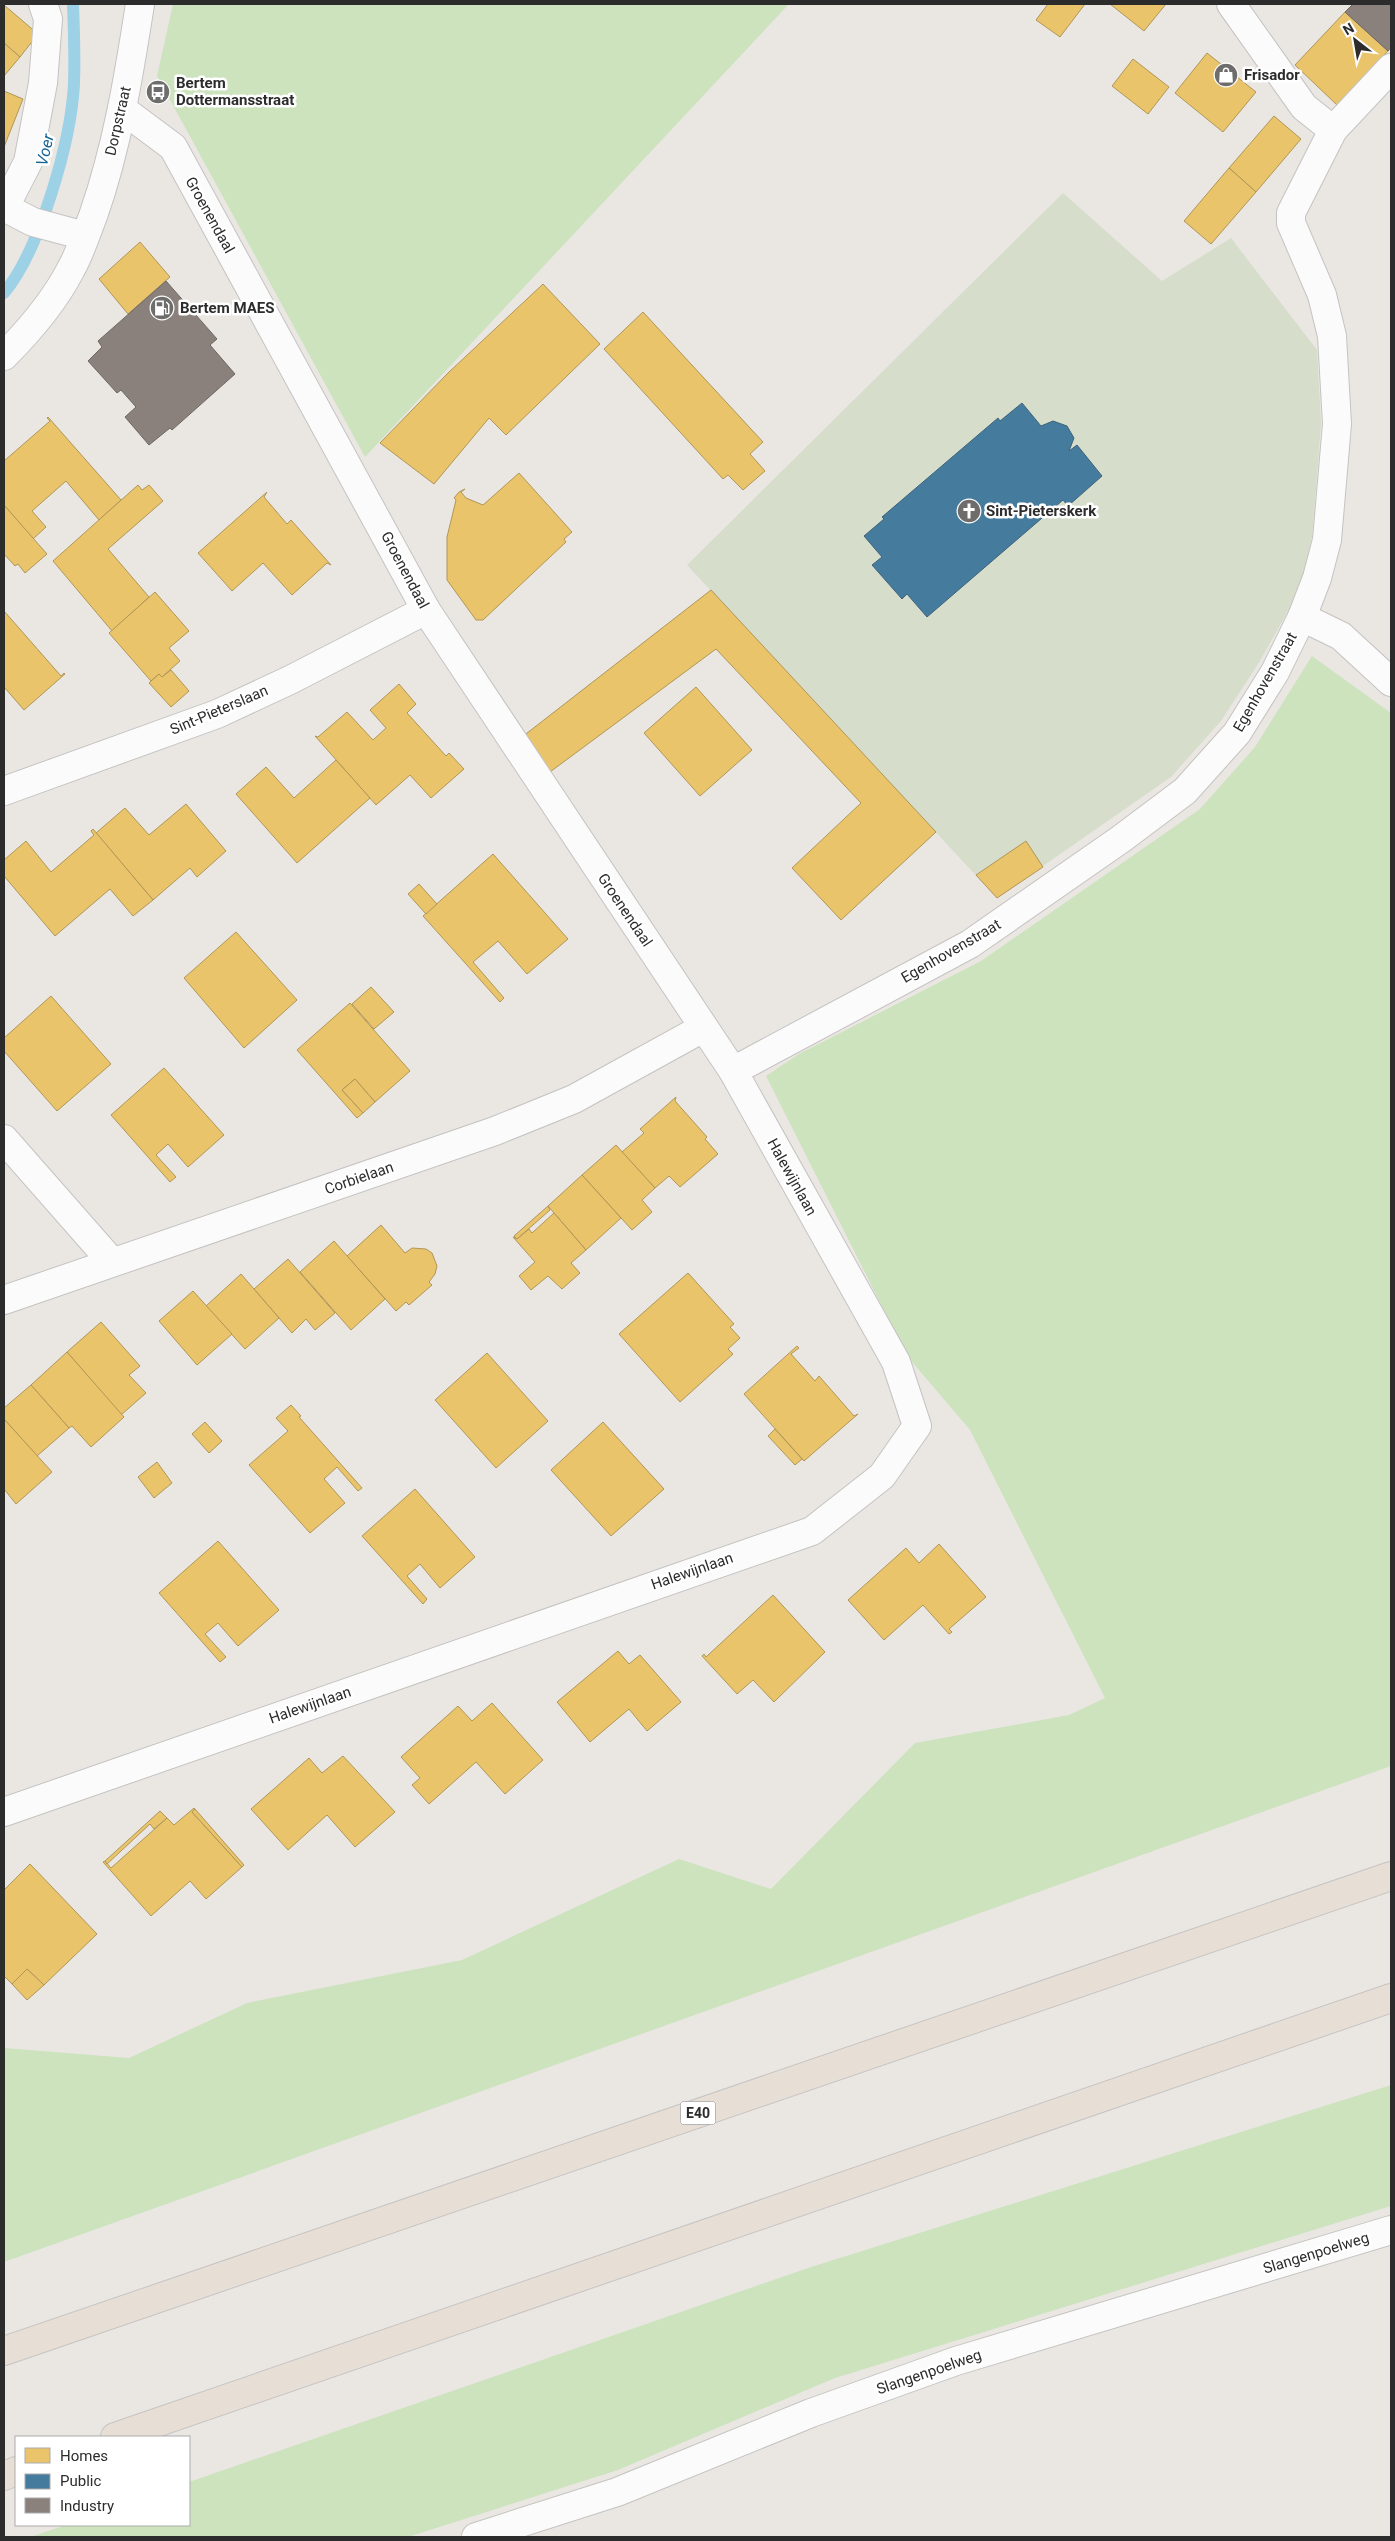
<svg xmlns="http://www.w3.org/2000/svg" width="1395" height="2541" font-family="Roboto,sans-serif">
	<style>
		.green { fill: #cce3be }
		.cemetery { fill: #d6ddcb }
		.homes { fill: #e9c46a; stroke: #b09657 }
		.public { fill: #457b9d; stroke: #3e637b }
		.industry { fill: #8a817c; stroke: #6e6864 }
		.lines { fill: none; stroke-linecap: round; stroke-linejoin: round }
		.stream { stroke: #9cd1e6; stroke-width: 12 }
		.minor-casing { stroke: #c4c3c2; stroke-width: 30 }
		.highway-casing { stroke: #c6c4c2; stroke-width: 30 }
		.minor { stroke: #fcfbfb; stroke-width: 28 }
		.highway { stroke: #e7ded6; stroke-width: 28 }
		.labels { text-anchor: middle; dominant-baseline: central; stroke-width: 5; stroke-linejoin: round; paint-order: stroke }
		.shield { fill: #fff; stroke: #6b6b6b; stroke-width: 1 }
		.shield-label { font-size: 14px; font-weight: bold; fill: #2c2c2c }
		.poi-label { font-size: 15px; font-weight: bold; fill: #2c2c2c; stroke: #fff; text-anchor: start }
		.street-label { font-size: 15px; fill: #2c2c2c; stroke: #fff }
		.water-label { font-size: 16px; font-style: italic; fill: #176695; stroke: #fff }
	</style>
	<rect width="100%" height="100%" fill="#eae7e3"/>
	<g class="green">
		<path d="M173,4H789L365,457L157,76Z"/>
		<path d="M1312,656L1391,713V1766L4,2262V2048L129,2058L247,2003L462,1960L679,1859L771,1889L915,1743L1069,1715L1105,1698L970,1430L907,1356L766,1076L799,1054L981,961L1200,809L1255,747Z"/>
		<path d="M1391,2085V2206L835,2378L618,2470L408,2537H30L66,2525H189V2482L808,2268Z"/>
	</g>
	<path class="cemetery" d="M1063,193L1162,281L1231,238L1317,350L1321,424L1312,538L1303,574L1288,611L1260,661L1221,721L1171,777L997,898L687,565Z"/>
	<g class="homes">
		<path d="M1048,4H1085L1060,37L1036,20Z"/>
		<path d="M1110,4H1166L1144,31Z"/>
		<path d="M4,5L38,34L20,57L4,43Z"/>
		<path d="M1345,12L1388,51L1337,105L1295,65Z"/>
		<path d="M4,43L20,57L4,76Z"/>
		<path d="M1207,53L1256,92L1223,132L1175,93Z"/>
		<path d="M1133,59L1169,87L1148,114L1112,86Z"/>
		<path d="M4,91L23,99L4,147Z"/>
		<path d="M1274,116L1301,139L1256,192L1229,168Z"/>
		<path d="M1229,168L1256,192L1211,244L1184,221Z"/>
		<path d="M140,242L170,277L128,314L99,279Z"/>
		<path d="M543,284L600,344L506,435L489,418L434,484L380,443L448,373Z"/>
		<path d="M643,312L763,442L750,454L765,471L743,490L728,475L723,479L604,349Z"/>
		<path d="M48,417L121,500L99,520L66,481L32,511L46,527L33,539L4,505V461L50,421L47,418Z"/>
		<path d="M519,473L572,532L564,539L566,542L483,620H476L447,580V537L456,500L454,498L459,492L465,489L461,492L466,498L483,505Z"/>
		<path d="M138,485L142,490L149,485L163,501L108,549L149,597L112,631L53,561Z"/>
		<path d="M267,492L264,497L287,524L291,520L331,565L327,563L292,595L263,563L232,591L198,553Z"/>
		<path d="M4,505L47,554L25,573L18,564L15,566L4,554Z"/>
		<path d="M711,590L936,832L841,920L792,868L861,803L716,649L550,772L522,737Z"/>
		<path d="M155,592L189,631L169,648L180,661L162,677L159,674L151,681L109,633Z"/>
		<path d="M4,611L61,676L64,673L65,674L24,710L4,687Z"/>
		<path d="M171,670L189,691L171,707L149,683L159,674L162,677Z"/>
		<path d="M399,684L416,704L407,713L446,756L449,753L464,769L431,798L410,775L376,805L315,736L318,737L347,712L373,740L386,728L370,710Z"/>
		<path d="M696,687L752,750L700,796L644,733Z"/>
		<path d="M336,760L370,798L297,863L236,794L266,767L294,798Z"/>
		<path d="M186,804L226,851L197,877L190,868L153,900L96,833L125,808L149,835Z"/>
		<path d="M93,829L153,900L133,916L110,889L55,936L4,876V860L26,841L51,872L94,835L91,831Z"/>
		<path d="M1026,841L1043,867L997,898L976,875Z"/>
		<path d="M493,854L568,939L527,974L498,941L473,962L504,998L500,1002L423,916Z"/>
		<path d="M419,884L437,904L426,914L408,894Z"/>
		<path d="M236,932L297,1000L244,1048L184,978Z"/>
		<path d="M371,987L394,1012L374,1029L352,1004Z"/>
		<path d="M51,996L111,1064L57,1111L4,1051V1038Z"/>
		<path d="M350,1003L410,1071L375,1102L355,1079L342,1090L363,1113L357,1118L297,1050Z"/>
		<path d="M164,1068L224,1135L188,1167L168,1144L156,1155L176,1177L170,1182L111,1115Z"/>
		<path d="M355,1079L375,1102L363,1113L342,1090Z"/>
		<path d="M676,1097L675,1101L707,1137L705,1139L718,1154L680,1187L669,1176L655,1188L622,1152L644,1133L640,1129Z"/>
		<path d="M616,1145L655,1188L642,1200L652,1212L632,1230L582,1175Z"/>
		<path d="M582,1175L621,1218L586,1250L548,1206Z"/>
		<path d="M548,1206L550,1210L517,1239L514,1236Z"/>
		<path d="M554,1213L586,1250L571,1263L580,1273L562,1289L548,1276L531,1290L519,1276L535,1262L513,1237L517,1239L529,1229L532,1233Z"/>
		<path d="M381,1225L405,1253L412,1248L426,1249L432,1253L437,1266L435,1274L429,1282L432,1285L409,1305L406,1302L396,1311L347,1256Z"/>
		<path d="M334,1241L385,1299L351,1330L300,1272Z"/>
		<path d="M288,1259L335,1313L315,1330L306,1319L292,1333L254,1289Z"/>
		<path d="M688,1273L734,1324L730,1327L740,1338L728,1349L733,1354L680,1402L619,1334Z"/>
		<path d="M241,1274L279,1318L245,1349L206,1306Z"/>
		<path d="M193,1291L232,1334L197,1365L159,1321Z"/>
		<path d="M101,1322L140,1366L129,1375L146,1393L121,1415L67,1352Z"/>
		<path d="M797,1346L799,1348L791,1354L815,1381L819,1376L854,1416L858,1414L804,1461L744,1394Z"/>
		<path d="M67,1352L124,1417L91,1447L72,1426L69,1428L31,1385Z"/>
		<path d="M487,1353L548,1421L496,1468L435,1400Z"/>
		<path d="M31,1385L69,1428L37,1456L4,1419V1408Z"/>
		<path d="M291,1405L301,1416L299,1417L362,1488L358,1491L337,1467L324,1479L345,1503L310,1533L249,1465L288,1431L276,1418Z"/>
		<path d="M4,1419L52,1472L16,1504L4,1489Z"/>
		<path d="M205,1422L222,1441L209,1453L192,1434Z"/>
		<path d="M603,1422L664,1489L611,1536L551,1470Z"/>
		<path d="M775,1429L802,1459L795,1465L768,1436Z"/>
		<path d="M157,1462L172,1483L154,1498L138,1477Z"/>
		<path d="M415,1489L475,1557L440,1588L420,1564L407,1576L427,1599L423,1604L362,1536Z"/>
		<path d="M218,1541L279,1610L238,1646L218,1623L205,1634L226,1657L220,1662L159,1593Z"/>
		<path d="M939,1544L986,1597L949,1629L952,1632L949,1634L923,1605L884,1640L848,1600L906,1548L919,1563Z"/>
		<path d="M773,1595L825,1652L774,1702L753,1680L737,1694L702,1656L704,1654L706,1657Z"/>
		<path d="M618,1651L629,1664L640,1655L681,1702L647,1731L629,1709L590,1742L557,1702Z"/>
		<path d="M492,1703L543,1760L505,1794L476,1762L429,1804L412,1785L420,1778L401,1757L458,1706L472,1721Z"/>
		<path d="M343,1756L395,1812L355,1847L327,1815L288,1850L251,1809L309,1758L322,1773Z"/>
		<path d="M194,1808L195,1809L192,1812L242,1867L206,1899L190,1881L151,1916L103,1862L105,1861L111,1868L167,1818L174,1825Z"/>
		<path d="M195,1809L244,1865L242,1867L192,1812Z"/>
		<path d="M160,1811L167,1818L154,1829L150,1824L107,1864L105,1861Z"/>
		<path d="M30,1864L97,1934L44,1985L27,1969L12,1984L4,1976V1890Z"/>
		<path d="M27,1969L44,1985L27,2000L12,1984Z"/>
	</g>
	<path class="public" d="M1022,403L1041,426L1053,421L1067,426L1074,438L1069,451L1077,445L1102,476L1068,506L1063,500L927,617L907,594L902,599L872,565L882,557L864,536L884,519L882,517L998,418L1000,421Z"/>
	<g class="industry">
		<path d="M1353,4H1391V47L1388,51L1345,12Z"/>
		<path d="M166,281L217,339L210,345L235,374L172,430L170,428L149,445L125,417L136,407L121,390L117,393L88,361L102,347L98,341Z"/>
	</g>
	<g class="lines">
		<path class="stream" d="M4,293C40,250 71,141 74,84C75,58 74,30 73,4"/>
		<g class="minor-casing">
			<g id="minor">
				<path d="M1231,4L1304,107L1333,130"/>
				<path d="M4,203L11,195L28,162L43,83L48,19L43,4"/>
				<path d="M4,207L33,222L85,236"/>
				<path d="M4,356C30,330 54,302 71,269C80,253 86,234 93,216C117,148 129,75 140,4"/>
				<path d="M1302,617L1341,636L1391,682"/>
				<path d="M4,791L217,714L290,680L426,610"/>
				<path d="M733,1071L970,944L1121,839L1185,791L1237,733L1275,672L1302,617L1317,578L1327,540L1337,424L1332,336L1322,295L1291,223V213L1333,130L1391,68"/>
				<path d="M4,1139L112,1262"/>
				<path d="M4,1300L495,1131L574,1099L703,1028"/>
				<path d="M4,1812L812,1531L882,1476L917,1426L896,1362L733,1071L426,610L173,147L122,109"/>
				<path d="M476,2537L617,2492L811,2413L956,2361L1391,2230"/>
			</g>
		</g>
		<g class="highway-casing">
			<g id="highway">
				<path d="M4,2351L1391,1876"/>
				<path d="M115,2437L1391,1998"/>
				<path d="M4,2476L16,2471"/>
			</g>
		</g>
		<use href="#minor" class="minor"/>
		<use href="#highway" class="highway"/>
	</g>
	<defs>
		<g id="shop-disc" transform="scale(1.25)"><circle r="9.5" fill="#6e6d6c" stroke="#fff"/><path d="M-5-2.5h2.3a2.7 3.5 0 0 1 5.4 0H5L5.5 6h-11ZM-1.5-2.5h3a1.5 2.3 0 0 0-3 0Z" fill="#fff"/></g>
		<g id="bus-disc" transform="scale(1.25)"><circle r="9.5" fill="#6e6d6c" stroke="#fff"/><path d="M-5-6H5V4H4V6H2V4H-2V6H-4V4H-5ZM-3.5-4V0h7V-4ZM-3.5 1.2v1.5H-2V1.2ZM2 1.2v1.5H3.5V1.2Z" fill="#fff"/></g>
		<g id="fuel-disc" transform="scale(1.25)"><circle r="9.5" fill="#6e6d6c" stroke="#fff"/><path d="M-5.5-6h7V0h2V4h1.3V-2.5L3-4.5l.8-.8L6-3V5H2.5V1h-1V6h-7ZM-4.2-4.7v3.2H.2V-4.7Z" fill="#fff"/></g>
		<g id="church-disc" transform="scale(1.25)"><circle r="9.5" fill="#6e6d6c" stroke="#fff"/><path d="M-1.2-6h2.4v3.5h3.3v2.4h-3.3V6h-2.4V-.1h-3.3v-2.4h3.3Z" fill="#fff"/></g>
	</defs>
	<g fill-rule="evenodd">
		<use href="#shop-disc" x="1226" y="75"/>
		<use href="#bus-disc" x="158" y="92"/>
		<use href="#fuel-disc" x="162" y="308"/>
		<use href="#church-disc" x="969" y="511"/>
	</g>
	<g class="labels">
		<rect class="shield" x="680.5" y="2101.5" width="35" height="23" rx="4"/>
		<g class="shield-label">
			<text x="698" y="2113">E40</text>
		</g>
		<g class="poi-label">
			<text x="1244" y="75">Frisador</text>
			<text x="176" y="83">Bertem<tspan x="176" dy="17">Dottermansstraat</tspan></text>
			<text x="180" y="308">Bertem MAES</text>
			<text x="986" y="511">Sint-Pieterskerk</text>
		</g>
		<g class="street-label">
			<text transform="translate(118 121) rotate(-77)">Dorpstraat</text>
			<text transform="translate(210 215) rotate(61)">Groenendaal</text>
			<text transform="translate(405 570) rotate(62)">Groenendaal</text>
			<text transform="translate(1265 682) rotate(-60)">Egenhovenstraat</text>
			<text transform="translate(219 710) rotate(-23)">Sint-Pieterslaan</text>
			<text transform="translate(625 910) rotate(56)">Groenendaal</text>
			<text transform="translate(951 951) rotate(-30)">Egenhovenstraat</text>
			<text transform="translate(792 1177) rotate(61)">Halewijnlaan</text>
			<text transform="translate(359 1178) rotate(-19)">Corbielaan</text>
			<text transform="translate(692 1571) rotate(-19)">Halewijnlaan</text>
			<text transform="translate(310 1705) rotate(-19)">Halewijnlaan</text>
			<text transform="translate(1316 2253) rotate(-17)">Slangenpoelweg</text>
			<text transform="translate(929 2372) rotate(-19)">Slangenpoelweg</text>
		</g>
		<g class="water-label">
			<text transform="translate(45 150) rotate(-77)">Voer</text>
		</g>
	</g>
	<rect width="1395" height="2541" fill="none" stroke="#2c2c2c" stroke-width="10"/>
	<rect x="15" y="2436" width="175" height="90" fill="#ffffff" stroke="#ababab"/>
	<rect x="25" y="2448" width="25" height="15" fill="#e9c46a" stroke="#ababab"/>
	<text x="60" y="2461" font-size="15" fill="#2c2c2c">Homes</text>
	<rect x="25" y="2474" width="25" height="15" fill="#457b9d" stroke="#ababab"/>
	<text x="60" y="2486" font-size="15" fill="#2c2c2c">Public</text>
	<rect x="25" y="2498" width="25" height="15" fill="#8a817c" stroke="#ababab"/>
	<text x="60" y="2511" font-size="15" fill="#2c2c2c">Industry</text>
	<g transform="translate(1355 40) rotate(329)" stroke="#ffffff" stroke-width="4" paint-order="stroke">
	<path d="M0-4L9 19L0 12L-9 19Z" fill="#2c2c2c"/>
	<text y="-8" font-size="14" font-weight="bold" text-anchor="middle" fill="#2c2c2c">N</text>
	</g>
</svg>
